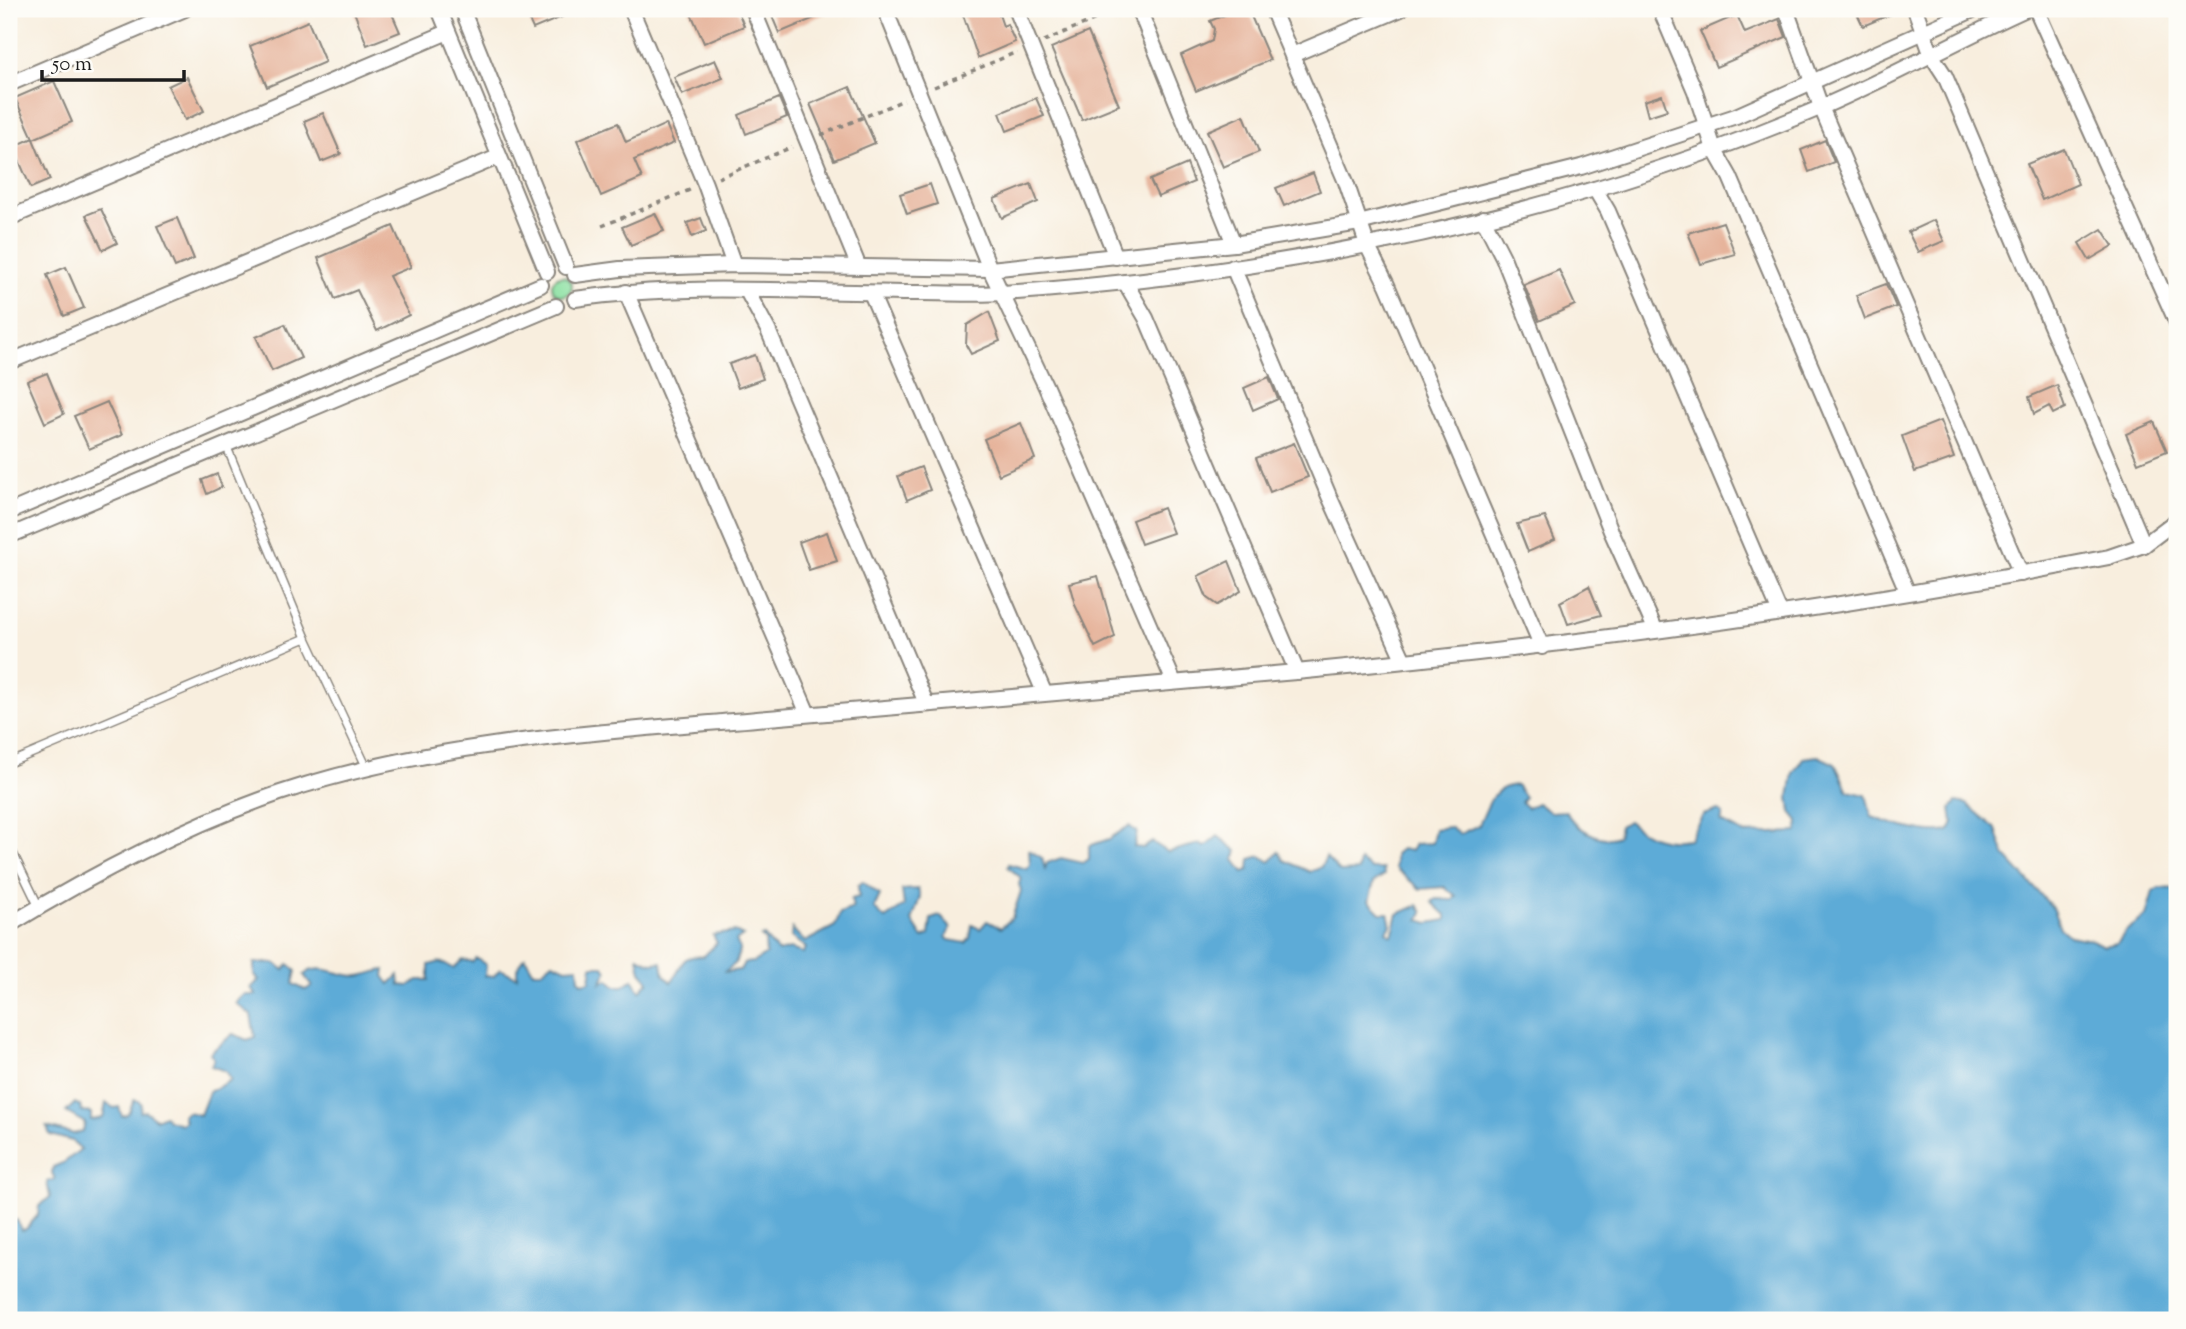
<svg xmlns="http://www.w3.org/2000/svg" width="2186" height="1329" font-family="'Sorts Mill Goudy',serif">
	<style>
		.green { fill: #8ce1a3; stroke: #547e60; stroke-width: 2 }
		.water { fill: #5dabd7; stroke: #3c647a; stroke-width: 2 }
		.building { fill: #e6b49b }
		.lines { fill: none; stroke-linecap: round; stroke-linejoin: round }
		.service-casing { stroke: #8a857d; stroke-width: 10 }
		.minor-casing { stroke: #8a857d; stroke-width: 18 }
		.path { stroke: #8a857d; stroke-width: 3.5; stroke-dasharray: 5 5; stroke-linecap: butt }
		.service { stroke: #fff; stroke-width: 7 }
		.minor { stroke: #fff; stroke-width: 14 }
	</style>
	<rect width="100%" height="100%" fill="#fdfcf7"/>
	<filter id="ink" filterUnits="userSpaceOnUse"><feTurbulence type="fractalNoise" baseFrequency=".0143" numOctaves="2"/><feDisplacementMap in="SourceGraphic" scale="14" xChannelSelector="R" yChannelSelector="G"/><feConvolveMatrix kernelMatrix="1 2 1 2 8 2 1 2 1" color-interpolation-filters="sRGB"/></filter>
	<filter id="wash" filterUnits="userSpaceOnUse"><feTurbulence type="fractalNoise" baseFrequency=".00686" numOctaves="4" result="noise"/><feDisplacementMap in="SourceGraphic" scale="28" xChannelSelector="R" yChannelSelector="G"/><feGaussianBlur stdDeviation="1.57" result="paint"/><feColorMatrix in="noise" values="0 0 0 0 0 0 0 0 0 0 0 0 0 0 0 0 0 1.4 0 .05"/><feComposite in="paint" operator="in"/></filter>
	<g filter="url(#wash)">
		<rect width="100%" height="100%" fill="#f8eede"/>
		<circle class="green" cx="562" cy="286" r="10"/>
		<path class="water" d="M1818,756L1835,764L1848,791L1866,795L1872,817C1894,825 1927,836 1949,831L1953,822L1951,808L1956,802L1967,804L1996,829L2005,856L2052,907L2060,928L2069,936L2092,940L2103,946L2117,943L2127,930L2146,916L2153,892L2159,888L2177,889V1320H9V1221L17,1220L21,1230L26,1229L38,1215L39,1206L50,1197L47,1182L55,1179L52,1173L53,1167L65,1162L81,1149L72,1141L50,1135L47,1127L74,1134L83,1131L85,1123L66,1112L75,1103L80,1106L82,1112L91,1113V1120L103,1118L106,1103L114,1108L119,1107L122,1116C132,1115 130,1105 135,1099L141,1103L140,1112L145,1111L156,1119L164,1115L168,1120L181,1124L185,1121L183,1115L188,1112L200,1115L209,1092L231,1080L225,1071L211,1066L214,1058L210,1053L233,1034L247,1040L255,1037L251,1015L236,1003L244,995H256L251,988L259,980L254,975V963H275L284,970L289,964L296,971L293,984L305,990L312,986L304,975C318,961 341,977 358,976C368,975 376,971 385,970L384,976L390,984L399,975L400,985L409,986L418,980H429V965L440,962L453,968L463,960L473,962L476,958L486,965L485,976H494L500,969L517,977V969L525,957L533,971H542L553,962L566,968L578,967L579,979L583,983L590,981L592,966H604L607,971L601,983L608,979L615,986H624L633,979L640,991L649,981L641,972L638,957L651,963L662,962L664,975L671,982C686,965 676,956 704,956L717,943L713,935L735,932L743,936L736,941L740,949L735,964L724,972L740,970L744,963L754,962L766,954L765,941L761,937L764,936L778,952L790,949L803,953L806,948L791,937L792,929L805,942L835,926L840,913L853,908L851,899L859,897L858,885L863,882L880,895L874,908L885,919L904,906L902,890L918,889L920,897L912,921L923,938L929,935L931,919L940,916L951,928L946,937L949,940L966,943L970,938L972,925L980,929L987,921L1001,928L1012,918L1021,891L1019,884L1021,878L1008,867L1009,864L1027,869L1030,864L1029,850L1042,858L1045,869L1047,863L1061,858L1083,863L1089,859V846L1109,839L1129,826L1137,832L1134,847L1143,848L1152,842L1168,852L1199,844L1205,847L1218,836L1237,851L1234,860L1244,872L1249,870L1250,859L1261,856L1270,862L1279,852L1284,860L1310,872L1321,867L1326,857L1340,872L1358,871L1360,861L1371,869H1383L1384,875L1374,882L1369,901L1381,913H1388L1391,925L1386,932L1392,935L1398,914L1418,905L1423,912L1419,920L1429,923L1446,920V915L1432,902L1436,899L1452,900L1456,896L1445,887L1420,889L1395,868V854L1401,849L1411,851L1415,844L1432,843L1435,829L1449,827L1460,834L1479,825C1489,806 1490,787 1516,785L1525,797L1521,802L1527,808L1537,803L1550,812L1566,811C1573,827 1601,844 1618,836L1620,826L1628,821C1647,837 1663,843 1689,839L1703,815L1718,810L1723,814L1721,822L1745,834L1797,832L1798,821L1791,812L1789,797L1793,773L1803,758Z"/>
		<g id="blocks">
			<g class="building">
				<path d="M353,9H390L400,32L367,45Z"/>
				<path d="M524,9H581L533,29Z"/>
				<path d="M689,9H737L744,26L704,43Z"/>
				<path d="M769,9H836L779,33Z"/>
				<path d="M961,9H997L1003,26L1007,24L1015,42L978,58Z"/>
				<path d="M1239,9H1248L1270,60L1196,91L1181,55L1212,41L1214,29L1210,21Z"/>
				<path d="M1855,9H1903L1863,26Z"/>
				<path d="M1737,15L1745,33L1779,19L1786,37L1716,67L1700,31Z"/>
				<path d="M308,21L325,62L267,87L250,46Z"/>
				<path d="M1088,32L1119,105L1082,120L1051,48Z"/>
				<path d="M715,60L723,78L682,95L674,77Z"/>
				<path d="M187,77L204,111L185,120L168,86Z"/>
				<path d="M54,81L72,122L33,139L50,180L31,188L13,147L33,138L15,98Z"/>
				<path d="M850,87L875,143L834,160L810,104Z"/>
				<path d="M1662,95L1667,110L1648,116L1644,101Z"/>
				<path d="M779,98L787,117L746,134L739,115Z"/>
				<path d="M1036,98L1044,116L1007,131L1000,113Z"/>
				<path d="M323,113L341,154L321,162L304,121Z"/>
				<path d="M1244,115L1259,152L1223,167L1207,131Z"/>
				<path d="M618,123L626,142L666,124L674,143L634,160L642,178L601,196L577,140Z"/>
				<path d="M1825,140L1834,162L1809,172L1801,150Z"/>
				<path d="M2064,149L2078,184L2042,200L2027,164Z"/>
				<path d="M1187,164L1194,182L1158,197L1150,180Z"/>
				<path d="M1313,173L1320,191L1284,206L1276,188Z"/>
				<path d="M930,184L937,204L907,214L900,194Z"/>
				<path d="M1031,184L1038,202L1002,218L994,199Z"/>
				<path d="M101,209L117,243L103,250L86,215Z"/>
				<path d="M655,213L664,231L631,245L622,227Z"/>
				<path d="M177,218L194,259L175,267L157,226Z"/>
				<path d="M701,218L706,231L692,237L687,223Z"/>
				<path d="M1934,220L1944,241L1918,252L1908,232Z"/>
				<path d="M1723,222L1735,254L1701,264L1688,233Z"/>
				<path d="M393,226L411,267L389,276L409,315L377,331L357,290L335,299L318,258Z"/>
				<path d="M2102,229L2113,246L2089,260L2079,243Z"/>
				<path d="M66,267L84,308L64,316L47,275Z"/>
				<path d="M1559,270L1575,305L1539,321L1524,285Z"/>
				<path d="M1886,284L1896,307L1865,319L1856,295Z"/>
				<path d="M989,312L1000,341L971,354L966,345L967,325Z"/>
				<path d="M285,324L301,358L272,371L256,337Z"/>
				<path d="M755,355L763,379L738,388L729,364Z"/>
				<path d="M47,373L64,414L45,423L27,381Z"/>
				<path d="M1269,377L1278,399L1253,410L1244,388Z"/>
				<path d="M2057,385L2065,408L2053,414L2049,406L2034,414L2029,397Z"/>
				<path d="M107,402L122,435L89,449L74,416Z"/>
				<path d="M1940,421L1954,458L1915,472L1902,436Z"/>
				<path d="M2154,422L2167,451L2138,463L2126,434Z"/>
				<path d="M1021,423L1035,459L999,475L984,439Z"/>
				<path d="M1294,443L1308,477L1270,492L1256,458Z"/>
				<path d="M921,467L930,490L907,500L898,476Z"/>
				<path d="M217,474L222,487L207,494L202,480Z"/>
				<path d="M1163,508L1173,533L1141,544L1132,520Z"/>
				<path d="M1545,517L1555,540L1528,552L1517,524Z"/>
				<path d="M827,532L837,561L809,570L799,542Z"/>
				<path d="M1229,561L1241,591L1217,605L1207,598L1198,576Z"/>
				<path d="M1098,576L1115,637L1095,647L1075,605L1069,583Z"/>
				<path d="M1589,586L1601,615L1568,624L1560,602Z"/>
			</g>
		</g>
	</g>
	<g filter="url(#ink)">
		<use href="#blocks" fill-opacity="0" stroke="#8a857d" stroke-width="2"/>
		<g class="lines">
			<g class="service-casing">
				<g id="service">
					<path d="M226,445L306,638L367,768"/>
					<path d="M9,763L306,638"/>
					<path d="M9,845L39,907"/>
				</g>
			</g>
			<g class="minor-casing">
				<g id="minor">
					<path d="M439,9L547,272"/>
					<path d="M462,9L566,267"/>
					<path d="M631,9L705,184L734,265"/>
					<path d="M753,9L858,265"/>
					<path d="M885,9L990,269L1046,387L1174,682"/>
					<path d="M1016,9L1116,257"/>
					<path d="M1139,9L1234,244"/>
					<path d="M1272,9L1346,182L1368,247L1387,285L1542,647"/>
					<path d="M1660,9L1695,91L1714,149L1730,177L1907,591"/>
					<path d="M1786,9L1821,107L2021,574"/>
					<path d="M1915,9L1932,56L1945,76L2144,545"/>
					<path d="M2036,9L2177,323"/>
					<path d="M1292,55L1401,9"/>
					<path d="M9,84L185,9"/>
					<path d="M1595,189L1608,211L1780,613"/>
					<path d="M9,218L448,32"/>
					<path d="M1483,218L1503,257L1611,531L1655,629"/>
					<path d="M1233,267L1329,496L1404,661"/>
					<path d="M575,275L620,269L734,265L990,269L1234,244L1359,223L1581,167L1736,116L1975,9"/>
					<path d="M1125,282L1146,318L1297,672"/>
					<path d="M747,291L768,330L926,703"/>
					<path d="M626,292L808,714"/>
					<path d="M871,293L1044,692"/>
					<path d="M575,299C689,282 806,293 921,293C948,293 977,295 1004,293C1283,273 1564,217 1822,107C1892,77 1957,40 2026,9"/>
					<path d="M9,362L498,157"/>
					<path d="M9,512L541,285"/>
					<path d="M9,536L556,306"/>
					<path d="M9,925C95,873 184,826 280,793C442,739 611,732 780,717C952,702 1125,688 1296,672C1568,646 1841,609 2109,557L2144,545L2177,520"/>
				</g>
			</g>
			<g class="path">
				<path d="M1044,41L1119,9"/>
				<path d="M934,87L1017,52"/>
				<path d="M821,135L904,100"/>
				<path d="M718,178L792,147"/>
				<path d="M602,226L692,189"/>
			</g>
			<use href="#service" class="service"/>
			<use href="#minor" class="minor"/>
		</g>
	</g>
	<rect width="2186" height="1329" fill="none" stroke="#fdfcf7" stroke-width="35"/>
	<path d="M42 70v10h142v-10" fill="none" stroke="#1c1c1c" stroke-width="3.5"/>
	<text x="52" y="70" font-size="21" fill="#1c1c1c" stroke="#fdfcf7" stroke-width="5" paint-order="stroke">50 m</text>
</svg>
